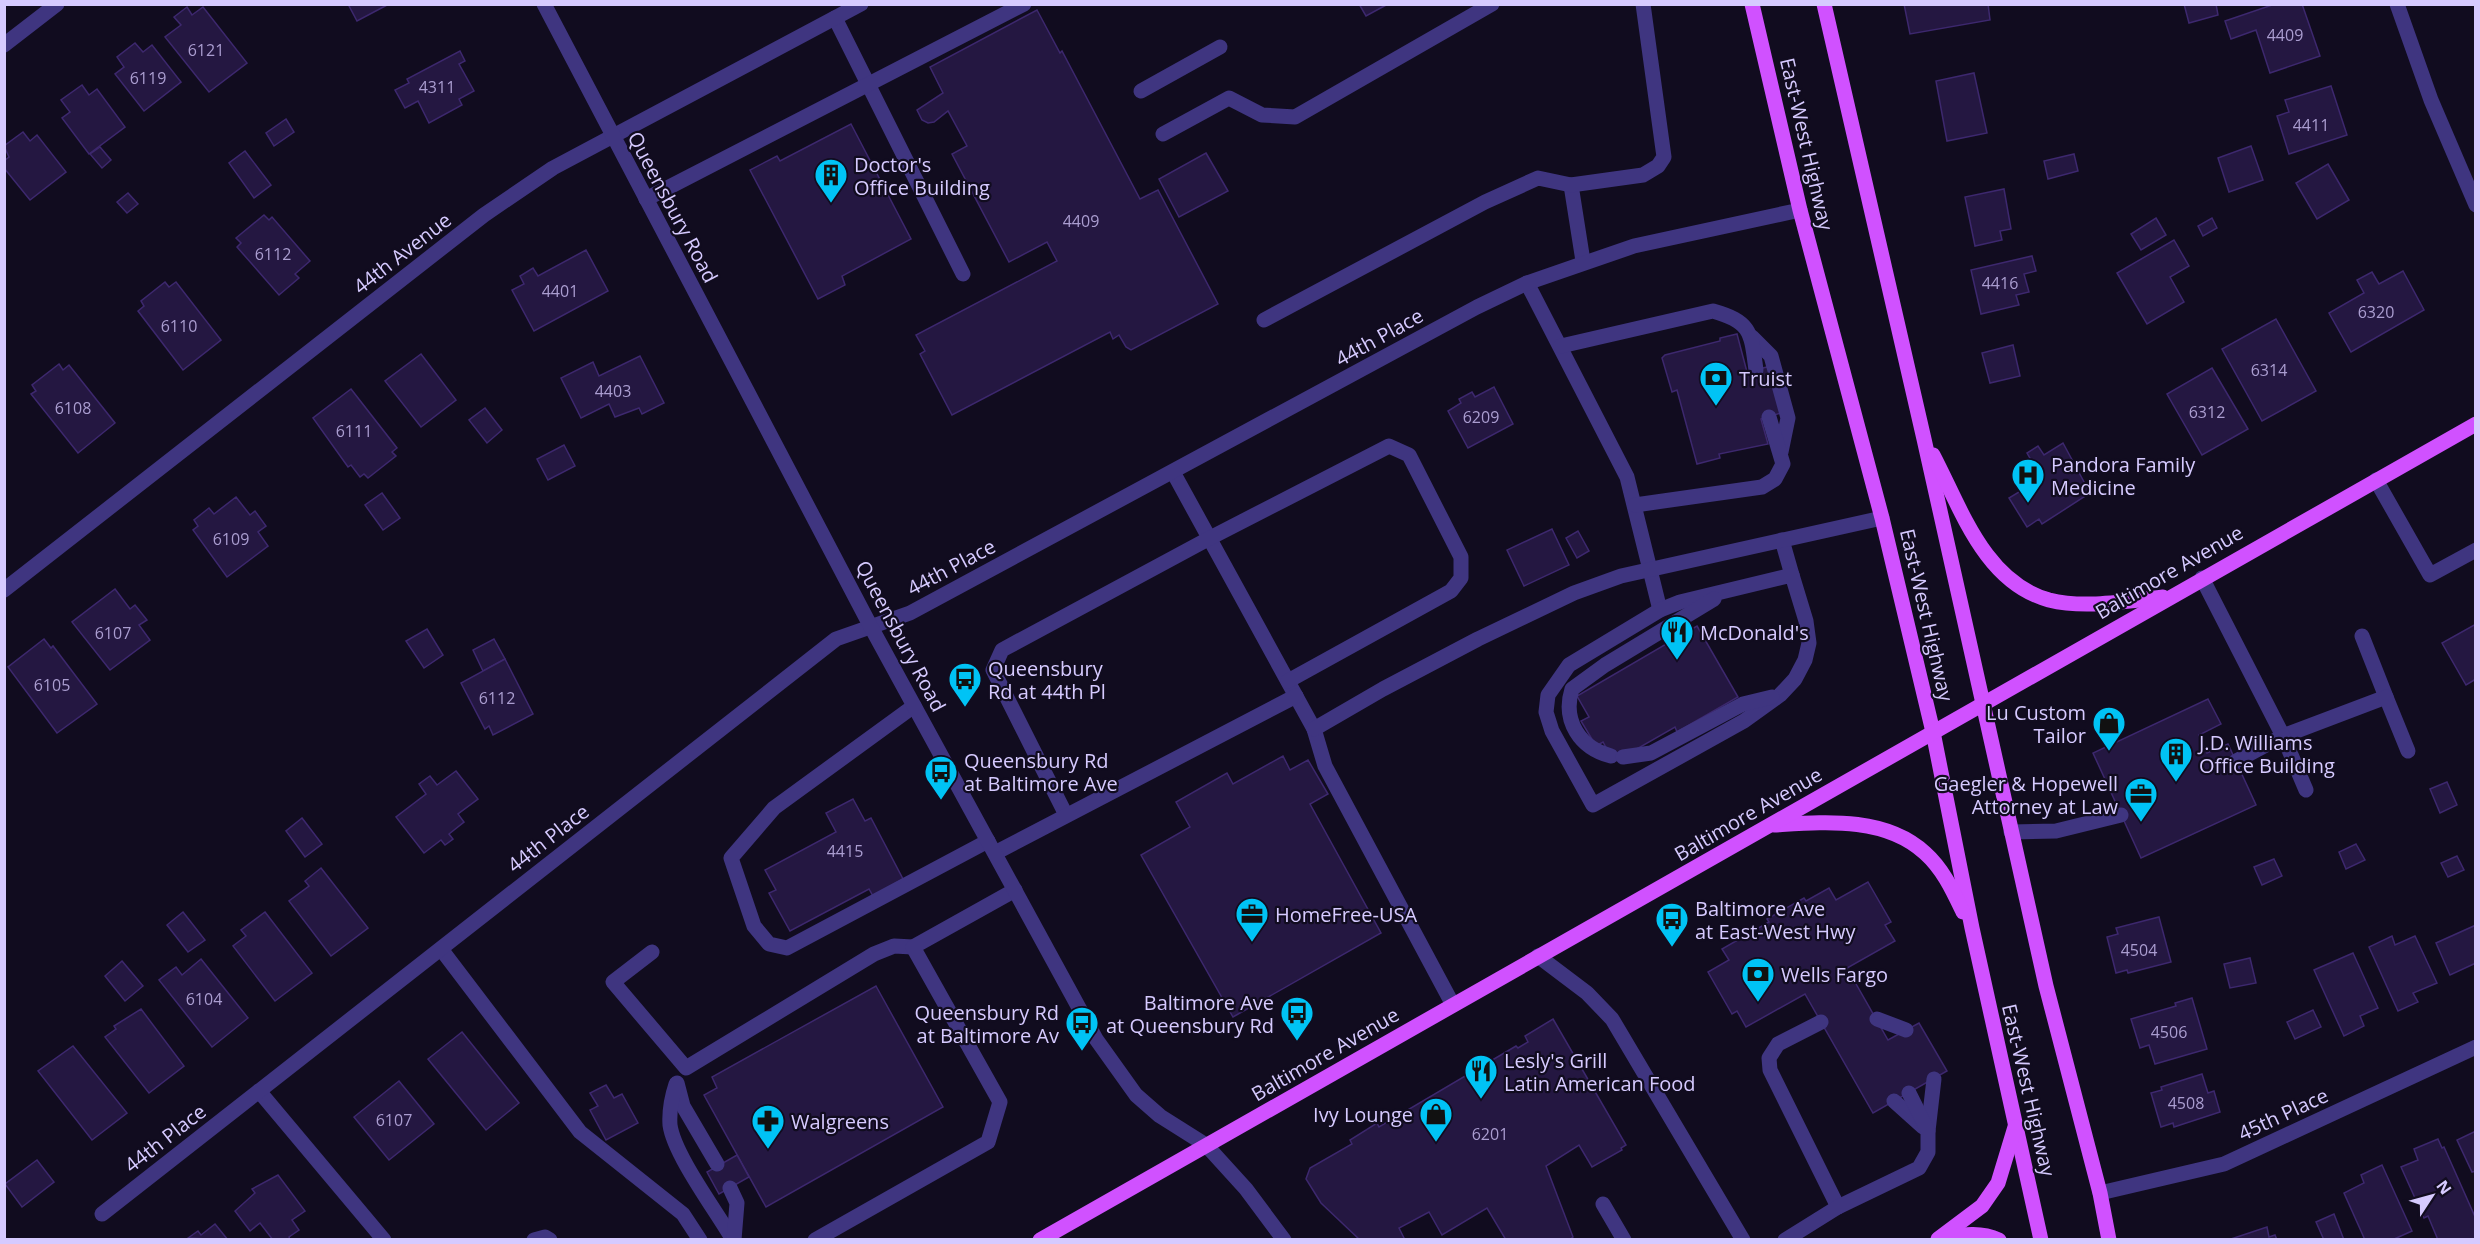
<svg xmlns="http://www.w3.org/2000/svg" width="2480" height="1244" font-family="'Open Sans',sans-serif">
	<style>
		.building { fill: #241741; stroke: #3d286e; stroke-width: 1.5 }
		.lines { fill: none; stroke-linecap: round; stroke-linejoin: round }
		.service { stroke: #3f3580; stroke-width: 15 }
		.minor { stroke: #3f3580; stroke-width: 15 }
		.tertiary { stroke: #3f3580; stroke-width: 15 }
		.primary { stroke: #d051ff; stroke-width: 15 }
		.labels { text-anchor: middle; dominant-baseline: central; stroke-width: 4.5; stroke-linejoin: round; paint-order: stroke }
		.number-label { font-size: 16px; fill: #aa9dd0 }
		.street-label { font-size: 20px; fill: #d6caff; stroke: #110c1f }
		.poi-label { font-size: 20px; fill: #d6caff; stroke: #110c1f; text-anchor: start }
	</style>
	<rect width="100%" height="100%" fill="#110c1f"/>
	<g class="building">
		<path d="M348,4H389L357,21Z"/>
		<path d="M1359,4H1388L1366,16Z"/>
		<path d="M1904,4H1988L1990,20L1910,34Z"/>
		<path d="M2184,4H2216L2218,15L2189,23Z"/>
		<path d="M2275,4H2302L2320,56L2270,73L2256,30L2231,39L2225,21Z"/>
		<path d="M187,7L192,15L203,7L247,63L209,92L165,37L181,25L174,17Z"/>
		<path d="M1037,10L1060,53L1062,51L1140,199L1158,190L1218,304L1131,350L1126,347L1119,335L1113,339L1110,332L952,415L920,354L925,351L916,335L1057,261L1047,242L1009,262L952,154L967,146L948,111L934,122L928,123L922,120L917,110L943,93L930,67Z"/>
		<path d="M135,43L143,52L152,45L181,82L144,111L115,74L124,67L117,57Z"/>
		<path d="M460,51L465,61L459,64L474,91L459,99L462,105L429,123L418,101L405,108L395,90L409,83L407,79Z"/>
		<path d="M1974,73L1987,133L1947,141L1936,81Z"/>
		<path d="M82,85L89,95L97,89L125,127L89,154L62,118L70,112L61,100Z"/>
		<path d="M2331,86L2347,135L2289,154L2277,116L2289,112L2285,100Z"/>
		<path d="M286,119L294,132L274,146L266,133Z"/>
		<path d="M851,124L911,239L842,276L845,285L818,299L750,170L777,156L780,161Z"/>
		<path d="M23,132L30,141L37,135L66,172L30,200L4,168V161L9,157L4,146Z"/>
		<path d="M2251,146L2263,180L2229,192L2218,158Z"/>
		<path d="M100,147L111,160L102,168L90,154Z"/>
		<path d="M245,151L271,185L254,198L229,163Z"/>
		<path d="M1206,153L1228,191L1179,217L1159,179Z"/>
		<path d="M2074,154L2078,171L2048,179L2044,161Z"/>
		<path d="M2328,164L2349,200L2317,219L2296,183Z"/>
		<path d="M2004,189L2011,229L2000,231L2002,240L1975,246L1965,197Z"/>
		<path d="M128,193L138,204L127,213L117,202Z"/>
		<path d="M264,215L269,220L272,217L310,261L295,274L299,278L279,295L237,247L241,243L236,238Z"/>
		<path d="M2156,218L2166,235L2141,250L2131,234Z"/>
		<path d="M2212,218L2217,228L2203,236L2198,226Z"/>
		<path d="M2174,240L2189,266L2170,277L2184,302L2147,324L2117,273Z"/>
		<path d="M586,250L608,291L534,331L512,290L524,284L520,276L533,268L538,276Z"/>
		<path d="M2032,256L2036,271L2024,274L2029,292L2016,295L2019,305L1981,314L1971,270Z"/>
		<path d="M2403,271L2424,310L2351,352L2329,313L2364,293L2357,280L2372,272L2379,284Z"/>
		<path d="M165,282L169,287L176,282L221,340L183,370L138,311L144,306L141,301Z"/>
		<path d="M2276,319L2316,391L2262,421L2222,349Z"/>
		<path d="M1737,334L1747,372L1771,366L1784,412L1761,419L1768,444L1719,454L1720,458L1697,464L1677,390L1672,392L1662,358L1665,355L1720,341V338Z"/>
		<path d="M2013,345L2020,376L1990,383L1982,353Z"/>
		<path d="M421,354L456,400L421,427L385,381Z"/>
		<path d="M640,356L664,403L642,414L639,408L615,417L609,404L581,418L561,378L593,362L599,376Z"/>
		<path d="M59,364L63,370L69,365L115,423L78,453L31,394L36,391L32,385Z"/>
		<path d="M2212,368L2248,429L2202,455L2167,394Z"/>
		<path d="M1494,387L1513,424L1468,448L1448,411L1461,403L1459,399L1472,392L1475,397Z"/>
		<path d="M351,389L397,448L392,452L396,456L368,478L364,474L360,477L351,465L348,467L313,418Z"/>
		<path d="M485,408L502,430L487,443L469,420Z"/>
		<path d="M2063,443L2090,493L2042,524L2039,519L2027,527L2009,498L2024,489L2013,471L2031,460L2027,453L2038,446L2044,455Z"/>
		<path d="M564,445L575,466L548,480L537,459Z"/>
		<path d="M382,493L400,518L383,530L365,505Z"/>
		<path d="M236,497L250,515L255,511L266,526L258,532L268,546L227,577L193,530L198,526L194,520L209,508L214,514Z"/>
		<path d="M1552,529L1569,565L1524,586L1507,550Z"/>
		<path d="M1578,531L1589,551L1577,558L1566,538Z"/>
		<path d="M115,589L130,609L135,605L147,620L139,625L150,640L110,670L72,622Z"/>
		<path d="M2476,624V679L2466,685L2442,643Z"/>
		<path d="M1697,626L1738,697L1677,732L1675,727L1614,762L1603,742L1596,746L1581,721L1589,717L1577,696Z"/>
		<path d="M427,629L443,655L424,668L406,641Z"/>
		<path d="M44,639L51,648L53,646L97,704L57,733L8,667Z"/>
		<path d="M494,639L505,659L483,671L473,650Z"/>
		<path d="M505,659L533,714L493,735L489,726L485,729L461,683Z"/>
		<path d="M2208,699L2221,724L2199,735L2207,753L2228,744L2256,805L2141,858L2093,753Z"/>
		<path d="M1283,756L1290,770L1308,760L1328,794L1310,804L1381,933L1233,1017L1141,855L1190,827L1176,802L1227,773L1233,784Z"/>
		<path d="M456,771L478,799L458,814L464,822L449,834L453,839L445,845L441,840L424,853L396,817L426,794L419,784L430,776L437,785Z"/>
		<path d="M2447,782L2457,805L2440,813L2430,789Z"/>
		<path d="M853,799L865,821L871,818L903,879L873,896L869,889L790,931L769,893L776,890L765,870L836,832L826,813Z"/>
		<path d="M302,818L322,844L305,857L286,831Z"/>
		<path d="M2356,844L2365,860L2346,869L2339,852Z"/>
		<path d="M2457,856L2464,870L2448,877L2441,863Z"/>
		<path d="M2274,859L2282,876L2262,885L2254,867Z"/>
		<path d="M321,868L368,928L331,956L289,901L309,886L305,881Z"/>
		<path d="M1868,882L1891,922L1885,925L1895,941L1847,968L1888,1040L1919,1023L1947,1071L1873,1113L1805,994L1746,1027L1737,1011L1732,1014L1708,972L1729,960L1722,949L1769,922L1767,919L1804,898L1806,901L1829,888L1836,900Z"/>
		<path d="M183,912L205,940L188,952L167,925Z"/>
		<path d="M265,912L312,973L275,1001L233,946L246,936L241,930Z"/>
		<path d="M2159,917L2171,962L2128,973L2127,970L2116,973L2107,937L2118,934L2116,928Z"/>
		<path d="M2476,925V963L2450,975L2436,943Z"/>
		<path d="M2392,936L2395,945L2415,936L2437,983L2413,993L2418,1002L2398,1011L2369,947Z"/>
		<path d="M2353,953L2378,1008L2360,1016L2364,1026L2344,1036L2314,970Z"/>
		<path d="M2250,958L2256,983L2230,988L2224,964Z"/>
		<path d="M201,959L248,1018L212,1047L159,980L176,967L182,975Z"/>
		<path d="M122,961L143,986L125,1001L105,976Z"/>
		<path d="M876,986L943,1107L766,1207L704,1095L717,1088L712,1077Z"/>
		<path d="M2192,998L2207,1049L2155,1064L2149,1045L2140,1048L2131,1019L2176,1006L2175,1003Z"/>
		<path d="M141,1009L184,1066L149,1093L105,1037L116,1029L114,1026Z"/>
		<path d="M2313,1010L2321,1027L2295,1039L2287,1022Z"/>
		<path d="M1553,1019L1626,1145L1621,1148L1622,1150L1592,1167L1579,1145L1546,1166L1573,1237L1569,1240H1506L1487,1208L1442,1235L1429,1212L1399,1228L1405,1240H1360L1321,1203L1306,1179L1310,1168L1352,1144L1350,1140L1377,1123L1379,1127L1516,1046L1518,1048L1528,1042L1525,1036Z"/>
		<path d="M462,1032L519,1103L486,1130L428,1059Z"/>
		<path d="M73,1046L127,1113L92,1140L38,1071Z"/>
		<path d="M2202,1074L2208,1093L2214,1091L2220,1112L2174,1127L2173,1123L2161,1127L2151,1093L2162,1090L2161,1087Z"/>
		<path d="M399,1081L434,1124L389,1160L354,1117Z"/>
		<path d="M606,1085L614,1098L622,1094L638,1123L606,1140L590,1110L598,1106L590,1093Z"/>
		<path d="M2476,1131V1171L2472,1172L2457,1140Z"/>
		<path d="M2438,1139L2442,1148L2444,1147L2476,1219V1238L2472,1240H2438L2428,1216L2424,1218L2401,1167L2418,1160L2414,1149Z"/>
		<path d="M737,1155L749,1177L719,1194L707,1172Z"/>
		<path d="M37,1160L54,1182L22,1207L5,1184Z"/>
		<path d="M2382,1165L2412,1231L2392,1240H2365L2344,1193L2364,1183L2361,1175Z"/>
		<path d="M278,1175L305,1211L292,1220L299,1230L289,1237L290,1240H273L260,1223L250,1231L235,1211L255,1193L252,1189Z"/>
		<path d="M2334,1214L2344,1240H2324L2316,1222Z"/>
		<path d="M215,1224L228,1240L188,1238L198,1231L201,1235Z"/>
		<path d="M2267,1227L2269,1237L2275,1235L2277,1240H2228Z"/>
	</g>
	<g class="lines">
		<g class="service">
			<path d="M835,18L963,274"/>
			<path d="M1141,91L1220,47"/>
			<path d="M1163,134L1229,98L1262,115L1295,117L1492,4"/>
			<path d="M1571,185L1583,261"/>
			<path d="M646,199L1024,4"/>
			<path d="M1527,283L1627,477L1660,610"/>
			<path d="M1264,320L1485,202L1538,178L1571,185L1643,175L1658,166L1664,157L1643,4"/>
			<path d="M1752,337L1771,356L1788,418L1781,452"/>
			<path d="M1561,346L1713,311C1752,322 1751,333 1756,370"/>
			<path d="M1173,472L1314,729L1325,766L1453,1005"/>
			<path d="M2376,480L2430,575L2476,550"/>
			<path d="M1635,505L1762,487L1775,479L1783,464L1769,417"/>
			<path d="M1782,540L1792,575"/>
			<path d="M1792,575L1806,621L1809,643L1805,660L1795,679L1780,695L1744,721L1593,805L1552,731L1546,712L1548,695L1569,665L1660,610L1680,602Z"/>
			<path d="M2202,578L2283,736L2386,697L2362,636"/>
			<path d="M2386,697L2408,751"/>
			<path d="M914,706L774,808L731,858L754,926L769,944L787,948L988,841"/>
			<path d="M1314,729L1383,689L1478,639L1574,593L1621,576L1882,518"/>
			<path d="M1611,756C1580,748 1562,721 1572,689L1605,665L1714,599"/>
			<path d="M1623,757L1651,753L1743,704L1772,697"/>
			<path d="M2236,761L2283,736L2306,790"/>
			<path d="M1066,815L993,670L1002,650L1210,538L1389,446L1409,455L1461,557V578L1451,591L1288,681"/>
			<path d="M2011,832L2056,831L2121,815"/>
			<path d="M995,853L1296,696"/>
			<path d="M441,949L580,1132L683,1214L700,1240"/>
			<path d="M652,952L613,982L686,1068L874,954L894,946L913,947"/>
			<path d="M1538,956L1587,993L1612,1019L1743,1240"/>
			<path d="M1877,1019L1906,1030"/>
			<path d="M1821,1022L1778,1044L1769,1058L1770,1070L1838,1207"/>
			<path d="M677,1083L683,1106L717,1164"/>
			<path d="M676,1084C671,1099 669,1110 670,1125C674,1155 717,1212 733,1240"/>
			<path d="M259,1091L384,1240"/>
			<path d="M1894,1101L1923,1127"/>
			<path d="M1928,1131L1934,1079"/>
			<path d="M730,1188L737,1203L734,1240"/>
			<path d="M1603,1204L1624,1240"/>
			<path d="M534,1240L545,1237L550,1240"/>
			<path d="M815,1240L988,1142L1000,1102L913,947L1015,890"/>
			<path d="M1785,1240L1838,1207L1919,1168L1928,1152V1131L1909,1093"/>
		</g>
		<g class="minor">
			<path d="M2397,4L2431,100L2476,205"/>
			<path d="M4,45L57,4"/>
			<path d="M4,590L484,215L553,168L861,4"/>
			<path d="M2100,1193L2224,1164L2476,1047"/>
			<path d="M102,1214L836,639L910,613L1477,307L1527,283L1634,246L1800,210"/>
		</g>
		<path class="tertiary" d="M544,4L871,627L1096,1039L1136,1095L1160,1116L1206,1145L1246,1189L1284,1240"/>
		<g class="primary">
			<path d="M1752,4L1800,210L1882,518L1933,732L1972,928L2041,1240"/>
			<path d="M1824,4L1924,439L2046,986L2100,1193L2109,1240"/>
			<path d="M1933,455C1961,508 1984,582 2049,600C2085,609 2127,601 2163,597"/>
			<path d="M1774,825C1824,822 1885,816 1925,853C1943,869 1953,891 1963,912"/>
			<path d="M1938,1239L1982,1206L1998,1183L2015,1127"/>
			<path d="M1941,1239C1962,1235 1979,1231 1999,1240"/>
			<path d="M1040,1240L2476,424"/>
		</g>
	</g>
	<defs>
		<g id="building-pin" transform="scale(1.725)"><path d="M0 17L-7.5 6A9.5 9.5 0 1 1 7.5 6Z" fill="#00c3f5" stroke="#110c1f"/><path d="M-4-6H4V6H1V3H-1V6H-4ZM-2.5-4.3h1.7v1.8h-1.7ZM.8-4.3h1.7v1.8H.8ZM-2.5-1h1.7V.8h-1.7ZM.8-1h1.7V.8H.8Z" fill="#111"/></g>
		<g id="bank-pin" transform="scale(1.725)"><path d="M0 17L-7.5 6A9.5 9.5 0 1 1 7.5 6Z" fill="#00c3f5" stroke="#110c1f"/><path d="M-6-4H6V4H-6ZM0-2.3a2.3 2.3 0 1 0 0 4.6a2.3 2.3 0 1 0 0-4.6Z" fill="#111"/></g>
		<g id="hospital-pin" transform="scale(1.725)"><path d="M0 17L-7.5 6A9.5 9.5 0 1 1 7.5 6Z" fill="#00c3f5" stroke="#110c1f"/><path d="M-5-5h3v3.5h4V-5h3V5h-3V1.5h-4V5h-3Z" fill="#111"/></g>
		<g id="restaurant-pin" transform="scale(1.725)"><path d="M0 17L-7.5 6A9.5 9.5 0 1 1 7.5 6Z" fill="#00c3f5" stroke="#110c1f"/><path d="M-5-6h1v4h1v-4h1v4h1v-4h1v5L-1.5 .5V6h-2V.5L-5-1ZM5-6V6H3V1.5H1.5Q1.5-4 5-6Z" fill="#111"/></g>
		<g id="bus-pin" transform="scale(1.725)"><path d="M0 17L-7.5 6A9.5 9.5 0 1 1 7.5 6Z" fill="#00c3f5" stroke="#110c1f"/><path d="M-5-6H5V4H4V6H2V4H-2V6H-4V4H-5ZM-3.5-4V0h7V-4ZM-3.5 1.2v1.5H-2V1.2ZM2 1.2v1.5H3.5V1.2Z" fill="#111"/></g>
		<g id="shop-pin" transform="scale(1.725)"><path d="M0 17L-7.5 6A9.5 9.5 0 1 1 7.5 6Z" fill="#00c3f5" stroke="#110c1f"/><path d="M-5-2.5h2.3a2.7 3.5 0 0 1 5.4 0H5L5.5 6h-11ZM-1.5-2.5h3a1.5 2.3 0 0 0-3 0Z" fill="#111"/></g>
		<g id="office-pin" transform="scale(1.725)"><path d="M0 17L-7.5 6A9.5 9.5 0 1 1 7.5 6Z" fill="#00c3f5" stroke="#110c1f"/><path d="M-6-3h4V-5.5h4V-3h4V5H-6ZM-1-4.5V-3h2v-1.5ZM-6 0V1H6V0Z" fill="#111"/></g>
		<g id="pharmacy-pin" transform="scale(1.725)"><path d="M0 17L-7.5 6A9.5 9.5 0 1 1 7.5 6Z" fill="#00c3f5" stroke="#110c1f"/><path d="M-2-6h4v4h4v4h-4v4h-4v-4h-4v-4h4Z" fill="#111"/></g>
	</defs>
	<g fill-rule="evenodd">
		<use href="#building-pin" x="831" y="175"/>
		<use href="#bank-pin" x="1716" y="378"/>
		<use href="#hospital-pin" x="2028" y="475"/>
		<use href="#restaurant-pin" x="1677" y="632"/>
		<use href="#bus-pin" x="965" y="679"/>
		<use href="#shop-pin" x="2109" y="723"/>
		<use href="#building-pin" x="2176" y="754"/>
		<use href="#bus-pin" x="941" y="772"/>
		<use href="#office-pin" x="2141" y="794"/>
		<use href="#office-pin" x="1252" y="914"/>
		<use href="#bus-pin" x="1672" y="919"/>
		<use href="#bank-pin" x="1758" y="974"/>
		<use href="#bus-pin" x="1297" y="1013"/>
		<use href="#bus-pin" x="1082" y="1023"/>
		<use href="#restaurant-pin" x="1481" y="1071"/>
		<use href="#shop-pin" x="1436" y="1114"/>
		<use href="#pharmacy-pin" x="768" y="1121"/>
	</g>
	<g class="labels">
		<g class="number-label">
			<text x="2285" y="35">4409</text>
			<text x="206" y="50">6121</text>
			<text x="148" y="78">6119</text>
			<text x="437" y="87">4311</text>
			<text x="2311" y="125">4411</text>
			<text x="1081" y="221">4409</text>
			<text x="273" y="254">6112</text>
			<text x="2000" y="283">4416</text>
			<text x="560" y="291">4401</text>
			<text x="2376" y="312">6320</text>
			<text x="179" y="326">6110</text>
			<text x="2269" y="370">6314</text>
			<text x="613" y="391">4403</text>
			<text x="73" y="408">6108</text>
			<text x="2207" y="412">6312</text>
			<text x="1481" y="417">6209</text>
			<text x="354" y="431">6111</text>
			<text x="231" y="539">6109</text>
			<text x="113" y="633">6107</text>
			<text x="52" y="685">6105</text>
			<text x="497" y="698">6112</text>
			<text x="845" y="851">4415</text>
			<text x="2139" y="950">4504</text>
			<text x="204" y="999">6104</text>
			<text x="2169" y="1032">4506</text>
			<text x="2186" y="1103">4508</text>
			<text x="394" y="1120">6107</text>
			<text x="1490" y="1134">6201</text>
		</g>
		<g class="street-label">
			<text transform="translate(1807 144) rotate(77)">East-West Highway</text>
			<text transform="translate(673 207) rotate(62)">Queensbury Road</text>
			<text transform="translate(402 253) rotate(-38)">44th Avenue</text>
			<text transform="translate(1379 337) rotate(-29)">44th Place</text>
			<text transform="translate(951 567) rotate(-28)">44th Place</text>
			<text transform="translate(2169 572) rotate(-30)">Baltimore Avenue</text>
			<text transform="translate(1927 615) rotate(77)">East-West Highway</text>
			<text transform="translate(901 636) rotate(62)">Queensbury Road</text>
			<text transform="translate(1748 814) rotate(-30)">Baltimore Avenue</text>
			<text transform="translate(548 838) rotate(-38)">44th Place</text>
			<text transform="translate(1325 1054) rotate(-30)">Baltimore Avenue</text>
			<text transform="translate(2029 1090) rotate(77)">East-West Highway</text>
			<text transform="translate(2283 1114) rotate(-25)">45th Place</text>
			<text transform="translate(165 1138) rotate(-38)">44th Place</text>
		</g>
		<g class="poi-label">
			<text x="854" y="164">Doctor's<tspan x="854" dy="23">Office Building</tspan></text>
			<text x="1739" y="378">Truist</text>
			<text x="2051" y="464">Pandora Family<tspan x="2051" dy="23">Medicine</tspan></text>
			<text x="1700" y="632">McDonald's</text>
			<text x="988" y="668">Queensbury<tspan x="988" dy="23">Rd at 44th Pl</tspan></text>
			<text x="2086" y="712" text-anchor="end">Lu Custom<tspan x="2086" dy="23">Tailor</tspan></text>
			<text x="2199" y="742">J.D. Williams<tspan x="2199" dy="23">Office Building</tspan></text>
			<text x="964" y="760">Queensbury Rd<tspan x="964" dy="23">at Baltimore Ave</tspan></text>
			<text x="2118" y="783" text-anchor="end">Gaegler &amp; Hopewell<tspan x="2118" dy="23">Attorney at Law</tspan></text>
			<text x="1695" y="908">Baltimore Ave<tspan x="1695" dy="23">at East-West Hwy</tspan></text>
			<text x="1275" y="914">HomeFree-USA</text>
			<text x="1781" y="974">Wells Fargo</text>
			<text x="1274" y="1002" text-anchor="end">Baltimore Ave<tspan x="1274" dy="23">at Queensbury Rd</tspan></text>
			<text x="1059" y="1012" text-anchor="end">Queensbury Rd<tspan x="1059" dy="23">at Baltimore Av</tspan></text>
			<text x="1504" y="1060">Lesly's Grill<tspan x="1504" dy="23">Latin American Food</tspan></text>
			<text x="1413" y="1114" text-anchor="end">Ivy Lounge</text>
			<text x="791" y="1121">Walgreens</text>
		</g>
	</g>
	<rect width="2480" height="1244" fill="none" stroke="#d6caff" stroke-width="12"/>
	<g transform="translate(2432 1196) rotate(54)" stroke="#110c1f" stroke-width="4.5" paint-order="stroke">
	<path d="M0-4.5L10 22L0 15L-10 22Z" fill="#d6caff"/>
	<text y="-9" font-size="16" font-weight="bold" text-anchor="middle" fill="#d6caff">N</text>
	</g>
</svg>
